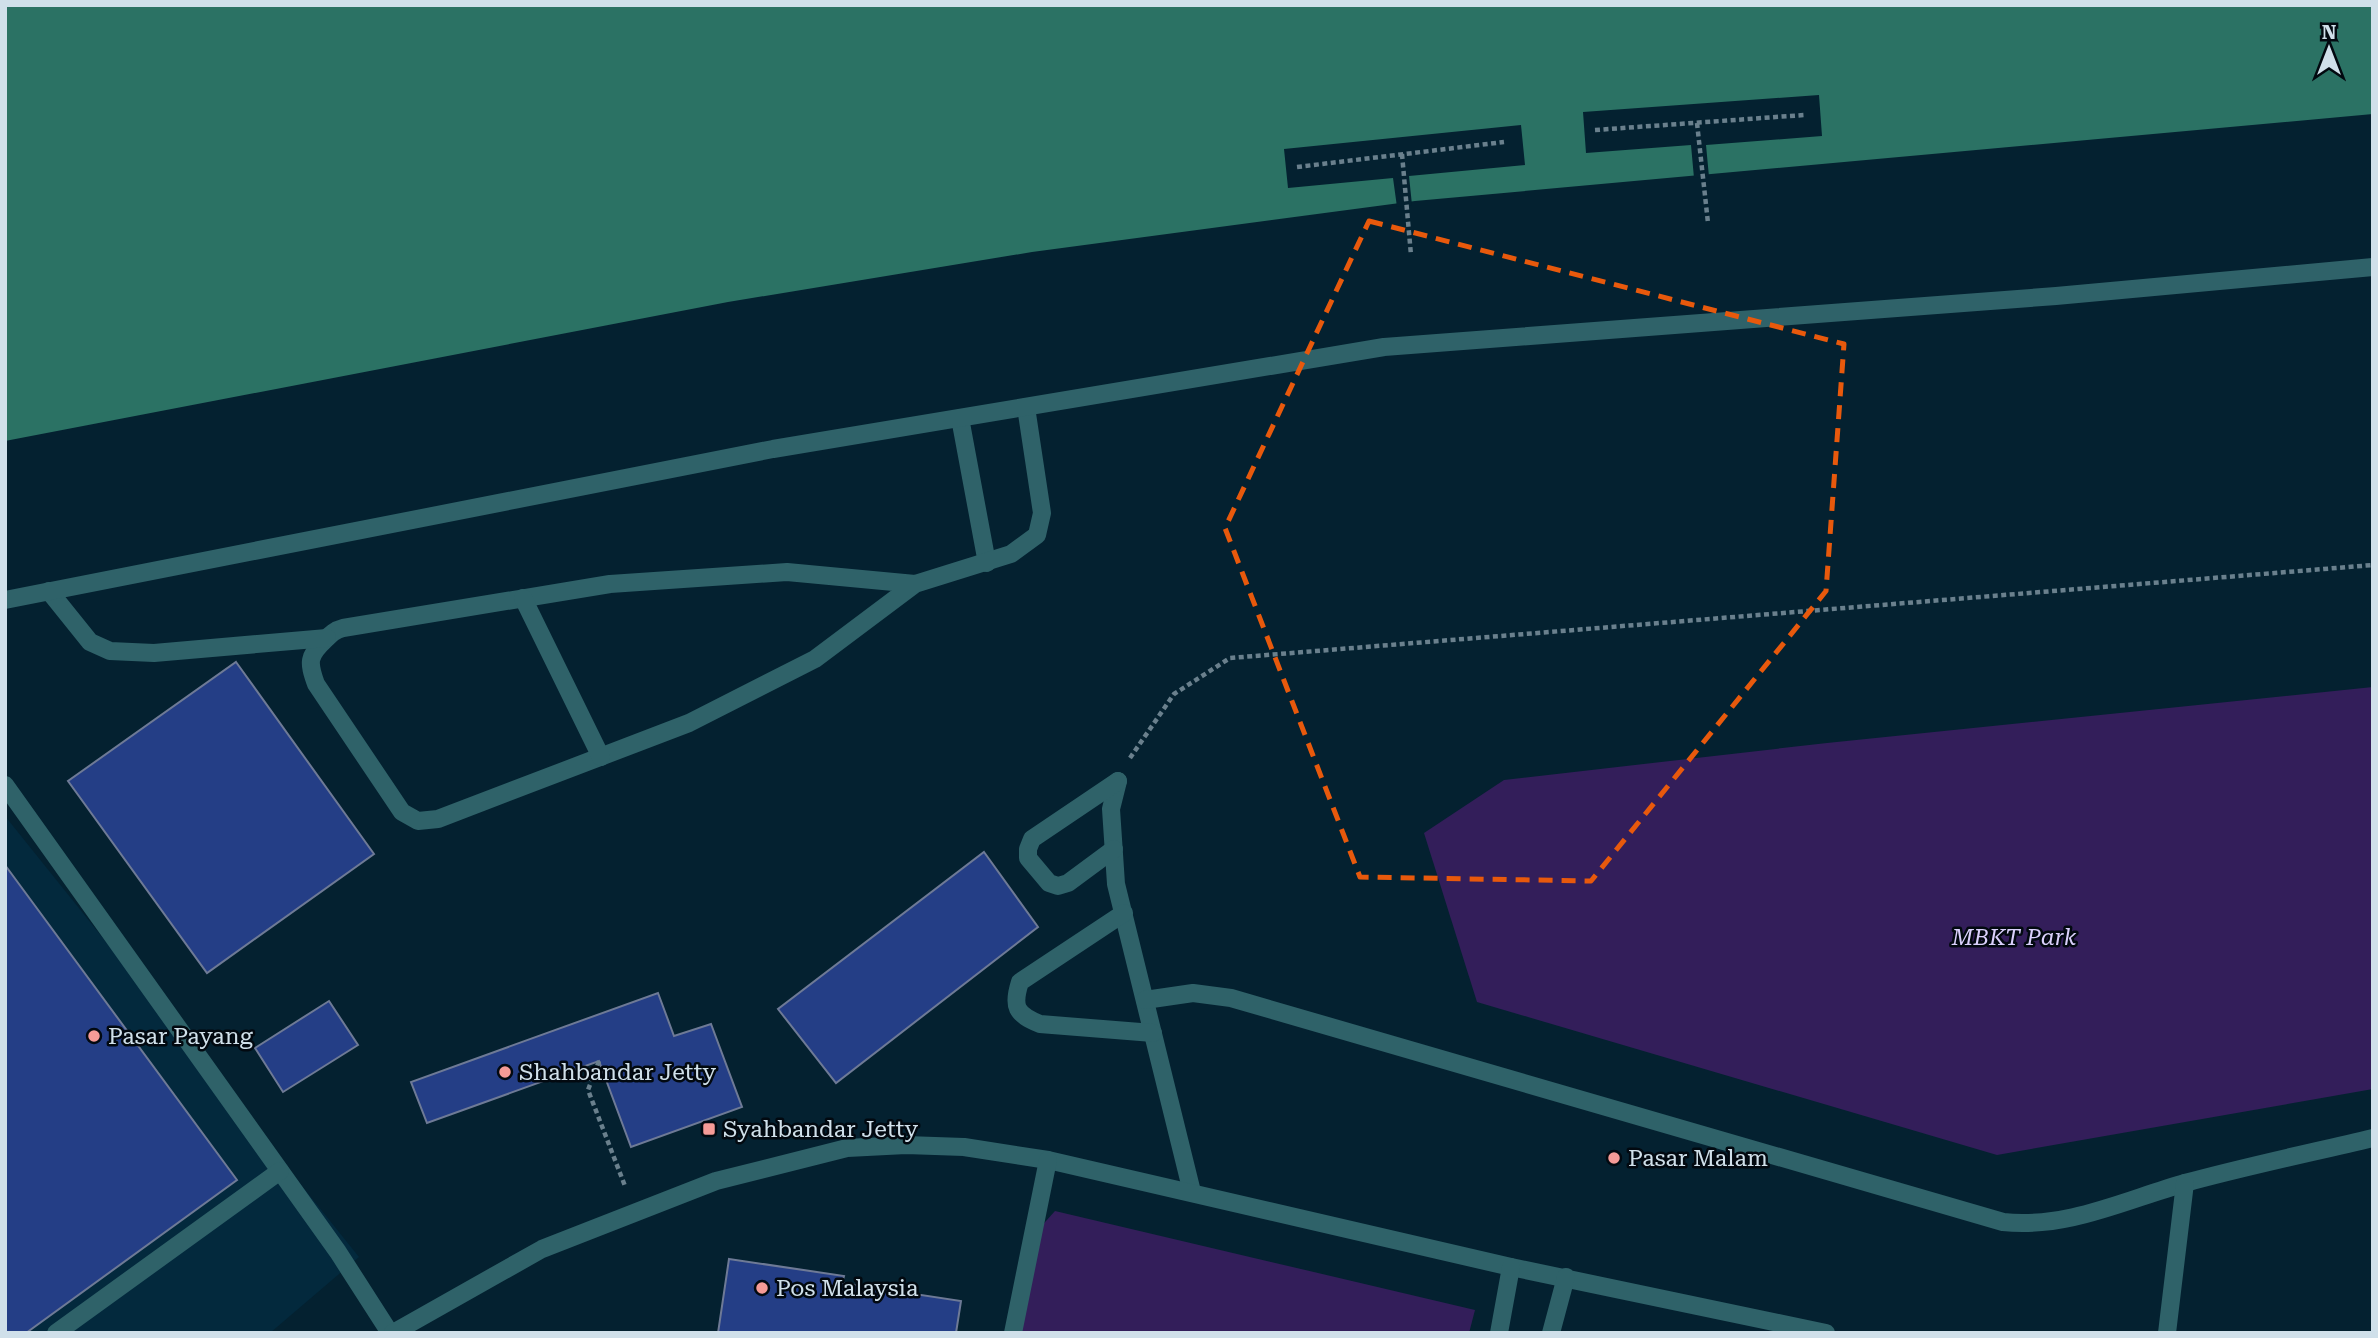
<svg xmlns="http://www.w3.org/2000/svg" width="2378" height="1338" font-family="'Roboto Serif',serif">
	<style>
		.built { fill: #03293d }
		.green { fill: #331e5a }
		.water { fill: #2b7264 }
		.pier { fill: #042130 }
		.building { fill: #243e86; stroke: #6e7a96; stroke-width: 2 }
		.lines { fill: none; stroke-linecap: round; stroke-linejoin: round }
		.path { stroke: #6a808d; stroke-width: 4.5; stroke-dasharray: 5 3.5; stroke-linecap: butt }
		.minor { stroke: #2f6269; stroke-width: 18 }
		.marked { fill: none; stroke: #e8590c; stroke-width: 5; stroke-dasharray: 14 9; stroke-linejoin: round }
		.poi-dot { fill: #f59b97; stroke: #020910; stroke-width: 2.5 }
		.labels { text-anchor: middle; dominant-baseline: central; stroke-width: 5; stroke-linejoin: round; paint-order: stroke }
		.park-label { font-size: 23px; font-style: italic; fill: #dad0fc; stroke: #020910 }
		.poi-label { font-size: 23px; fill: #d0e0ea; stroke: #020910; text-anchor: start }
	</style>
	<rect width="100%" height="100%" fill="#042130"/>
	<path class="built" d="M5,816L359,1257L270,1333H5Z"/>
	<g class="green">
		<path d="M2373,687V1089L1997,1155L1477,1002L1424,833L1504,780L1827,743Z"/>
		<path d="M1055,1211L1475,1310L1469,1333H1014L1037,1231Z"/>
	</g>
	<path class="water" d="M5,5H2373V114L1415,201L1032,252L728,302L5,441Z"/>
	<g class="pier">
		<path d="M1819,95L1822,136L1706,145L1709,177L1694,178L1691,145L1586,153L1583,112Z"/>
		<path d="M1521,125L1525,165L1409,176L1412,205L1397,207L1393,178L1288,188L1284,149Z"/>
	</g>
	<g class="building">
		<path d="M236,662L374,854L207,973L68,781Z"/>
		<path d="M984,852L1038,927L836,1083L778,1009Z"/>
		<path d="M5,865L237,1180L26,1333H5Z"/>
		<path d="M658,993L674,1036L711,1024L742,1107L631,1147L599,1061L427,1123L411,1082Z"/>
		<path d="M329,1001L358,1045L283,1092L255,1048Z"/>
		<path d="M729,1259L844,1276L842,1283L961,1301L956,1333H718Z"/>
	</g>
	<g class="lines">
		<g class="path">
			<path d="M1697,123L1708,223"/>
			<path d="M1595,130L1804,115"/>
			<path d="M1402,154L1411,255"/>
			<path d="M1297,167L1504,142"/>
			<path d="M1130,758L1174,694L1230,658L2373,565"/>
			<path d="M599,1061L588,1090L625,1186"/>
		</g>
		<g class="minor">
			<path d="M960,418L987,563"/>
			<path d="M915,584L787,572L610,584L343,628C335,630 331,634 325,640C308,656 308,662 316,684L402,812L418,821L438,819L689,723L815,659L915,584L1011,554L1037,535L1042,513L1026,407"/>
			<path d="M49,591L90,642L110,651L154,653L327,638"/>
			<path d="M523,598L601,757"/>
			<path d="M5,600L773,449L1384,347L2056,296L2373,267"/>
			<path d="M1118,781L1111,809L1116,884L1192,1192"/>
			<path d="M5,785L338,1252L390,1333"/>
			<path d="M1114,849L1068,883L1058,886L1049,883L1028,858V849L1032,839L1118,781"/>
			<path d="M1124,913L1020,982C1012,1007 1016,1014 1040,1024L1153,1033"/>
			<path d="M1145,1000L1193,993L1231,998L2003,1222C2067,1229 2125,1200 2185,1183C2247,1166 2310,1153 2373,1138"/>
			<path d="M56,1333L280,1171"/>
			<path d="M393,1333L542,1249L716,1181L847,1148L906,1145L964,1147L1048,1160L1511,1267L1826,1333"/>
			<path d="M1013,1333L1048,1160"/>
			<path d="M1499,1333L1511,1267"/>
			<path d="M1551,1333L1566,1277"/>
			<path d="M2167,1333L2185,1183"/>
		</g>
	</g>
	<path class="marked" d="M1369,221L1844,344L1826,591L1591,881L1360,877L1225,528Z"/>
	<g class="poi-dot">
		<circle cx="94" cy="1036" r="7"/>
		<circle cx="505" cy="1072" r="7"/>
		<rect x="702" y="1122" width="14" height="14" rx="3.5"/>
		<circle cx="1614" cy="1158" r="7"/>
		<circle cx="762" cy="1288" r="7"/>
	</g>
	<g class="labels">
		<g class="park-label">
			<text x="2014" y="937">MBKT Park</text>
		</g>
		<g class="poi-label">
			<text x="108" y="1036">Pasar Payang</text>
			<text x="519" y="1072">Shahbandar Jetty</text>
			<text x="723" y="1129">Syahbandar Jetty</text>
			<text x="1628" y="1158">Pasar Malam</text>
			<text x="776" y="1288">Pos Malaysia</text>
		</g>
	</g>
	<rect width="2378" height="1338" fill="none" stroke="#d0e0ea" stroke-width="14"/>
	<g transform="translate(2329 49)" stroke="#020910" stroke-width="5" paint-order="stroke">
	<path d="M0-5L12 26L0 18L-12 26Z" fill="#d0e0ea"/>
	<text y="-10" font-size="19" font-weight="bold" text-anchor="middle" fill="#d0e0ea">N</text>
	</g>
</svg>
